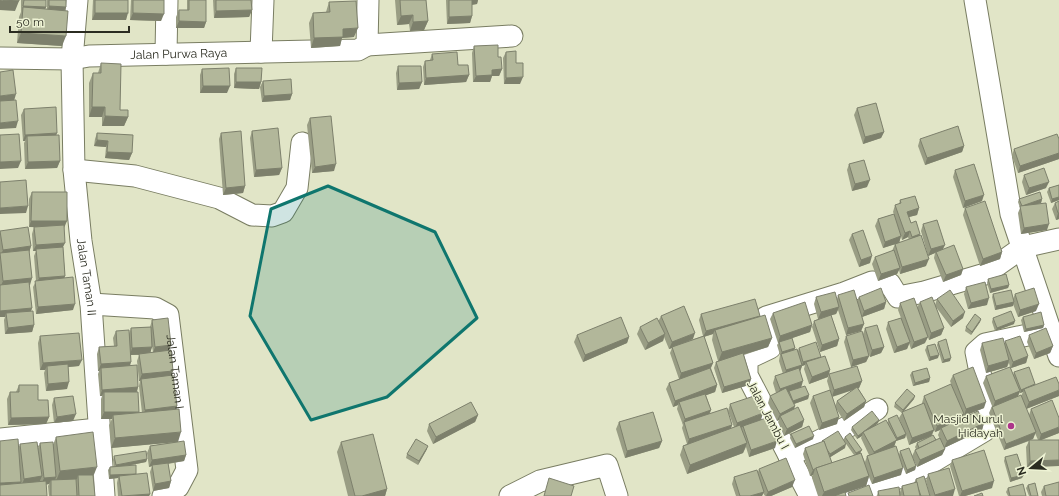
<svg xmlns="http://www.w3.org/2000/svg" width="1059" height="496" font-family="Raleway,sans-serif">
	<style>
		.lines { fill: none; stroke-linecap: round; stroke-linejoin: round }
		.minor-casing { stroke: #797d62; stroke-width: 23 }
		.minor { stroke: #fff; stroke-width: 21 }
		.wall { fill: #999d84; fill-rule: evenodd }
		.shaded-wall { fill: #7d806c }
		.building { fill: #b2b79a; stroke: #7d806c }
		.marked { fill: #0f766e; fill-opacity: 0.2; stroke: #0f766e; stroke-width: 3; stroke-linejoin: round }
		.poi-dot { fill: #ad358b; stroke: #eef3d4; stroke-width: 1.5 }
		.labels { text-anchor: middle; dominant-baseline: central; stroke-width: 3; stroke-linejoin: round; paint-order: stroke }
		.street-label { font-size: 12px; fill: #2b2c21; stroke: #eef3d4 }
		.poi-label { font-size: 12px; fill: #2b2c21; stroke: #eef3d4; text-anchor: end }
	</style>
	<rect width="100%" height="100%" fill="#e1e5c7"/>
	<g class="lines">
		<g class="minor-casing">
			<g id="minor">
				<path id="s1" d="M77,0L72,59L74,170L81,241L91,304L104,496"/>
				<path d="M975,0L1011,214L1059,356"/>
				<path d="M367,45L512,36"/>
				<path d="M261,52L263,0"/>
				<path d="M166,54L167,0"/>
				<path id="s2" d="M0,58L72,59L89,56L358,50L367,45L368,0"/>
				<path d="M74,170L135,176L219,198L252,215L272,216L283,212L297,188L302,143"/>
				<path id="s3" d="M91,304L155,308L168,315L187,470L178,487L163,496"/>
				<path d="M0,439L98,429"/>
				<path d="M789,456L853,424L877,409"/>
				<path d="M510,496L540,481L607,465L617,496"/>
				<path d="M810,496L747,375V359L770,348L766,317L844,293L872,282L890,284L898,297L924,292L985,274L1023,247L1059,239"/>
				<path d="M841,496L914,473L984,431L988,413L976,352L985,344L1051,330"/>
			</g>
		</g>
		<use href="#minor" class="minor"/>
	</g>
	<g class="wall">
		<path d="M21,0H46L45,9H47V0H66V7L65,10L62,46L17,43L19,17L21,12Z"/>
		<path d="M93,0H128L126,20H92Z"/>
		<path d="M131,0H164L161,21L130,20Z"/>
		<path d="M187,0H206V22L204,28H176V17L179,10H187Z"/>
		<path d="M213,0H251L252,10L249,17L214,18Z"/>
		<path d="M395,0H426L428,21L424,30L410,31L409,24L397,25Z"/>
		<path d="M446,0H478L477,4L472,5V16L470,23L447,24Z"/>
		<path d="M329,2L354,37L342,38L340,46L311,48L309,23L313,13L326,12Z"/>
		<path d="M474,46L498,57L502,69L499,76H492L490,82H473L472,53Z"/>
		<path d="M506,52L516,63L520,84H504L503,58Z"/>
		<path d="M432,54L458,65L469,75L466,82L424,85L423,67L425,61L430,60Z"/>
		<path d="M101,63L120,110L128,117L124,126H102V117H89V83L93,73H98Z"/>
		<path d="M398,66L422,82L419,89L397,90L396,73Z"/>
		<path d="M236,68L261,82L259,89L234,88V74Z"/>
		<path d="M202,69L227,93H200V75Z"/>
		<path d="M263,81L292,94L290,100L262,102L260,87Z"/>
		<path d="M857,108L884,132L881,138L863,144L854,115Z"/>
		<path d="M24,109L56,136L60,161L57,168L25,169L24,143L25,141H23L21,115Z"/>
		<path d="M310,118L334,171L312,173L307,125Z"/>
		<path d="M252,131L282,168L279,175L254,177L250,138Z"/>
		<path d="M97,133L132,153L129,160L105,158L106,147L94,146L95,139Z"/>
		<path d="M221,133L245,186L243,193L223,195L219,139Z"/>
		<path d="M920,139L964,146L962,152L925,165L918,146Z"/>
		<path d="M1059,139V159L1018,173L1012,156L1014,149Z"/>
		<path d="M849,164L867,187L852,191L847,170Z"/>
		<path d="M955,170L982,201L963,208L953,177Z"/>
		<path d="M1024,175L1046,188L1026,195L1022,182Z"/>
		<path d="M1059,185V200L1051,203L1047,192L1049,188Z"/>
		<path d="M32,192L64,228L63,248L65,276L64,278L73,310L36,314L33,287L36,281L34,256L36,251H33L32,234L34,227H29V199Z"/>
		<path d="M1019,199H1042L1041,203L1038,204L1047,230L1021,234L1018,213L1020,208L1018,202Z"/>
		<path d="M900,200L919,208L917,215L909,217L911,223L919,236L926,266L900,274L899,270L897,274L878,281L872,264L875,257L892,251L895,244L883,248L875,226L878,219L894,214L893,212L895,205L899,204ZM901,236L902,240L908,237L909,240L899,243Z"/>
		<path d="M1059,201V219L1056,220L1052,209L1055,203Z"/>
		<path d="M965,208L1002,252L1000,259L980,266L963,215Z"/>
		<path d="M923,224L943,249L963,269L961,275L943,282L934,258L935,253L928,256L921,231Z"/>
		<path d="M0,231L31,246L29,252L32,278L29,285L32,308L31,311L34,325L32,332L5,334L4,320L5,317H0Z"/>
		<path d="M852,234L870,263L859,267L849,240Z"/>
		<path d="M988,279L1009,285L1008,288L990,293L987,283Z"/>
		<path d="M966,287L987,305L968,309L964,294Z"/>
		<path d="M993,294L1013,299L1015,294L1036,311L1018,317L1013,304V306L995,310L992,297Z"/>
		<path d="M838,295L857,301L859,297L886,302L884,309L862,317L864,324L861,331L846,335L838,310L836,314L831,315L839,339L837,346L820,352L812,327L814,321L818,319L814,304L816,297L837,299Z"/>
		<path d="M937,299L963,318L951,327L936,307L944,328L941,335L929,340L917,308L920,302L935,305Z"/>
		<path d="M900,303L925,343L911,349L909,343L907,349L894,353L886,329L888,322L901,318L898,310Z"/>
		<path d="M773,313L812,325L810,332L792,338L795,348L794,350L798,351L799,348L821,357L830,370L828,377L809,384L804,369L805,365L802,366L800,371L801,387L809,395L808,399L794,404V409L804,420L802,427L784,436L778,422L779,420L777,421L768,403L770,396L776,393L773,383L775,376L783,374L779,361L780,355L777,345L779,342L778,343L770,319Z"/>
		<path d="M701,314L760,316L759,317L772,338L768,347L744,355L751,379L749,385L722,393L714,368L716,362L718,361L712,340L713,334L704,337L713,363L711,368L717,385L715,392L706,395L711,410L710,413L732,425L731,428L734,427L728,411L730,404L761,420L775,448L749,457L746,447L743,453L687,474L680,455L683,446L687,444L682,428L683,425L677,409L678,405L673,407L666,389L669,383L679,379L670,353L672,348L669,349L664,337L663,341L645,350L637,334L640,327L659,320L661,316L693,339L688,341L703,336L699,320Z"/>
		<path d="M1023,317L1044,325L1043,328L1024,332L1021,320Z"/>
		<path d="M993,318L1014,324L995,331L992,322Z"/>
		<path d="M981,319L980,322L971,335L965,331L966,327Z"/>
		<path d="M152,320L171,345L169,351L172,375L177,406L176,410L178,442L186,455L184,461L168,464L171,481L169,488L153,491L150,472L152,466L149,467L147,453L150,446L174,442L111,448L109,425L112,419H101V399L102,396H100L98,374L99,371H98L97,354L99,347L114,346L113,338L116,331L129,334L131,328L150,327ZM152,346L153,352L150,353ZM131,355H139L137,361L139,381H140L139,386L142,413H138L139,412L137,392L138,387L130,366Z"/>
		<path d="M865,328L884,347L881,353L870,357L868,351L869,356L866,362L851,367L844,342L846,336L863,334Z"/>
		<path d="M577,335L629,337L627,343L583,362L574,342Z"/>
		<path d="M1029,335L1053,346L1050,353L1034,359L1027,342Z"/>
		<path d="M40,336L79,366L68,367L67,389L46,391L44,373L45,370H40L38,343Z"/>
		<path d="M1005,341L1028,356L1026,363L1011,368L1013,375L1014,372L1035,385L1059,396L1026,409L1029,415L1031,409L1059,433L1040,440H1059V466L1027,467L1026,447L1029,441L1004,450L989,413L992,406L983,383L986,376L1010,367L1009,363L1007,367L986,373L980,350L982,343H1005ZM1020,392V393L1023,392L1021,396H1018ZM1035,433L1038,440H1029L1033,439Z"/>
		<path d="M938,342L950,361L942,363L937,345Z"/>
		<path d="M927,346L938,358L929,361L925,350Z"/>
		<path d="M912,372L930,378L929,382L913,386L910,375Z"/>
		<path d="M829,374L862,381L859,388H858L866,401L864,407L844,421L837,410V424L819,430L810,403L813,396L830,391L827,381ZM854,389L837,401L835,406L832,396Z"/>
		<path d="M953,375L984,408L964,416V415L963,418L984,423L982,430L944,448L938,435L940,430L935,432L934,430L932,435L945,449L942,455L917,467L912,456L915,450L916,449L915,447L917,443L926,438L909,445L906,435L905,438L896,441L894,447L899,455L900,451L916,466L915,470L906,474L899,457L901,475L872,484L869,477L866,486L845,493L846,496H818L812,478L813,475L810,476L803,454L805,448L843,440L845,437L861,453L865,462L867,456L869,455L861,438L862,436L857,439L851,430L852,427L878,423L875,426L888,422V419L903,428L899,418L902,413L894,407L895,403L914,399L904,411L922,404V403L924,396L955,394L950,381ZM844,441L854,455L832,463L830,457L845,448Z"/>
		<path d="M19,385L38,400L49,417L46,424L8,425L7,399L10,392H16Z"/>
		<path d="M54,398L73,421L54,423L52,405Z"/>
		<path d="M478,415L475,422L433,444L427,431L429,424Z"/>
		<path d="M619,422L662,441L659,448L625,458L616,429Z"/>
		<path d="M791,434L813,439L795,448L790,438Z"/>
		<path d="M56,437L94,476L95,496H49L48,486L49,484L0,496L20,444L38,448L40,443L53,445Z"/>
		<path d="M341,442L387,489L385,496H348L337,452Z"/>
		<path d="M427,449L418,465L406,458L407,454Z"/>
		<path d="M114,456L147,459L146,462L127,466L136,474L150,494L149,496H118L117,483L118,478L109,479L108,470L110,467L114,466L113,460Z"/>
		<path d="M1005,457L1022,478L1010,482L1004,461Z"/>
		<path d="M952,460L992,488L965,496H959L950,466Z"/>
		<path d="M759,469L792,487L771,496H765L763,493L762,496H736L732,484L734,477L758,472Z"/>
		<path d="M928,474L953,496H930L926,481Z"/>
		<path d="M916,479L930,496H877L878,491L900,492L902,486L914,483Z"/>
		<path d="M1028,485L1038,496H1029L1026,488Z"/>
		<path d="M1044,486L1059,496H1042L1041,492Z"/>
		<path d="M1008,488L1026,496H1008L1006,492Z"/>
	</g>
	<g class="shaded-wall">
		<path d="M0,0L19,1L15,11L0,10Z"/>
		<path d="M471,0H478L477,4L469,5Z"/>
		<path d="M23,6L46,7L44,13L23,8Z"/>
		<path d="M49,6L66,7L63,14L47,13Z"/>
		<path d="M252,10L249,17L214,18L216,11Z"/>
		<path d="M95,13H128L126,20H92Z"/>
		<path d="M133,13L164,14L161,21L130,20Z"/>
		<path d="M413,15L409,24L397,25L401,16Z"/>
		<path d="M472,16L470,23L447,24L449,17Z"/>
		<path d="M179,21L206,22L204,28H176Z"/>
		<path d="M428,21L424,30L410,31L413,22Z"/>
		<path d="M358,28L354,37L342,38L340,46L311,48L314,38L343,29Z"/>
		<path d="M21,33L66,36L62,46L17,43Z"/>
		<path d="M502,69L499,76H492L490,82H473L476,76L492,70Z"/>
		<path d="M469,75L466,82L424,85L426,78Z"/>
		<path d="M523,77L520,84H504L506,78Z"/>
		<path d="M236,82H261L259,89L234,88Z"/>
		<path d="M422,82L419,89L397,90L399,83Z"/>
		<path d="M203,86H230L227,93H200Z"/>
		<path d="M16,94L14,101L0,102V96Z"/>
		<path d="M292,94L290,100L262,102L264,96Z"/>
		<path d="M92,107H105L102,117H89Z"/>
		<path d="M105,116L128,117L124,126H102Z"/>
		<path d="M18,121L16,128L0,129V123Z"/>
		<path d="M884,132L881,138L863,144L865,137Z"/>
		<path d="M57,133L55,139L27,136L25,141H23L25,135Z"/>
		<path d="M97,140L108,141L106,147L94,146Z"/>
		<path d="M964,146L962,152L925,165L927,158Z"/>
		<path d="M107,152L132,153L129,160L105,158Z"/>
		<path d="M1059,153V159L1018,173L1020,166Z"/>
		<path d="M21,161L18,168L0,169V162Z"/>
		<path d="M60,161L57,168L25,169L28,162Z"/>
		<path d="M336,164L334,171L312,173L315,167Z"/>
		<path d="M282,168L279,175L254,177L256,170Z"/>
		<path d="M870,180L867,187L852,191L855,184Z"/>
		<path d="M1049,182L1046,188L1026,195L1029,188Z"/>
		<path d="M245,186L243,193L223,195L226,188Z"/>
		<path d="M984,195L982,201L963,208L965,201Z"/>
		<path d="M1059,197V200L1051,203L1052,199Z"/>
		<path d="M1042,199L1041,203L1020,210L1022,206Z"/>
		<path d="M28,206L26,213L0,214V208Z"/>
		<path d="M919,208L917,215L905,218L907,212Z"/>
		<path d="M1058,213H1059V219L1056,220Z"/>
		<path d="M31,221H67L64,228L29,227Z"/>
		<path d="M1049,224L1047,230L1021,234L1024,228Z"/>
		<path d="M910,231L908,237L902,240L905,233Z"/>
		<path d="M920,234L918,241L910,243L912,237Z"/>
		<path d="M901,236L899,243L883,248L885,242Z"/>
		<path d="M65,243L62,249H36V251H33L36,245Z"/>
		<path d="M945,245L942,251L936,252L935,253L928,256L931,249Z"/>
		<path d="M31,246L29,253L0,257L3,250Z"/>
		<path d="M1002,252L1000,259L980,266L983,259Z"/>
		<path d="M872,256L870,263L859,267L861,260Z"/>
		<path d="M929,259L926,266L900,274L902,267Z"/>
		<path d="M900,268L897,274L878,281L881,274Z"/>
		<path d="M963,269L961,275L943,282L946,275Z"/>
		<path d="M65,276L63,283L36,285L39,278Z"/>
		<path d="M32,278L30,285L0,288L3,281Z"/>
		<path d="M1009,285L1008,288L990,293L991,289Z"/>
		<path d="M989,298L987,305L968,309L971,303Z"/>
		<path d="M886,302L884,309L862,317L864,311Z"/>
		<path d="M1014,302L1013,306L995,310L996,306Z"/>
		<path d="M75,304L73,310L36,314L38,307Z"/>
		<path d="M1039,304L1036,311L1018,317L1020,310Z"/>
		<path d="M839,307L836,314L818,319L821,312Z"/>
		<path d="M32,308L30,314L6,313L5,317H0V311Z"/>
		<path d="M965,312L963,318L951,327L953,321Z"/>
		<path d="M760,316L757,322L715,330L713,334L703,337L706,331Z"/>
		<path d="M981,319L980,322L971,335L972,332Z"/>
		<path d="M1015,321L1014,324L995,331L997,328Z"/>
		<path d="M864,324L861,331L846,335L848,328Z"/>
		<path d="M34,325L32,332L5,334L8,328Z"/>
		<path d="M812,325L810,332L778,343L780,336Z"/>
		<path d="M1044,325L1043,328L1024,332L1026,329Z"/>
		<path d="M944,328L941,335L929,340L931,333Z"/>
		<path d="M695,333L693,339L672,348V347V348L669,349L672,342Z"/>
		<path d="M665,334L663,341L645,350L648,343Z"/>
		<path d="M629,337L627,343L583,362L585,355Z"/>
		<path d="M928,337L925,343L911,349L914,342Z"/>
		<path d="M772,338L768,347L718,362L722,352Z"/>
		<path d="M839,339L837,346L820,352L822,345Z"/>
		<path d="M910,342L907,349L894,353L897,347Z"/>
		<path d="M171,345L168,352L153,353L155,347Z"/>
		<path d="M1053,346L1050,353L1034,359L1036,353Z"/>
		<path d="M152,347L150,354L130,355L132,348Z"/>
		<path d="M884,347L881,353L870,357L872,350Z"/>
		<path d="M795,348L793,352L781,354L780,355L782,352Z"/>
		<path d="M939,355L938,358L929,361L930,357Z"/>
		<path d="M869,356L866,362L851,367L853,360Z"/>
		<path d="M1028,356L1026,363L1011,368L1013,362Z"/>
		<path d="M821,357L806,362L805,365L802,366L800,372L784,377L786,370L802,365L803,362Z"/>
		<path d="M951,358L950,361L942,363L944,360Z"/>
		<path d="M82,360L79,366L47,369V366L45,370H40L43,363Z"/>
		<path d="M1009,360L1007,367L986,373L988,366Z"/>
		<path d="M131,362L129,369L101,368L99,371H98L101,364Z"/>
		<path d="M713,363L710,369L679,380L681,373Z"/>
		<path d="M830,370L828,377L809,384L812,377Z"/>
		<path d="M173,371L171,378L141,379L140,381H139L142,374Z"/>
		<path d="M930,378L929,382L913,386L915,383Z"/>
		<path d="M751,379L749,385L722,393L724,387Z"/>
		<path d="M803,381L801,388L777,396L780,389Z"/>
		<path d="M862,381L859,388L832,397L834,390Z"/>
		<path d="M69,382L67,389L46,391L48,384Z"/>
		<path d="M1035,384L1034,387L1024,389L1023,392L1020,393L1021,390Z"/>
		<path d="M717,385L715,392L680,405L679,402L678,405L673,407L675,401Z"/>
		<path d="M138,387L136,394L104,392L102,396H100L102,390Z"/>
		<path d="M1059,390V396L1026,409L1029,402Z"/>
		<path d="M1020,391L1017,398L993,408L995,401Z"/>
		<path d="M809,395L808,399L791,405L793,401Z"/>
		<path d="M915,396L914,399L902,413L903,410Z"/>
		<path d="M866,401L864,407L844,421L847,414Z"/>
		<path d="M986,402L984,408L964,416L966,409Z"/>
		<path d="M177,406L175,413L143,417L145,410Z"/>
		<path d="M795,406L793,413L780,416L779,420L777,421L780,414Z"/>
		<path d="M711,410L708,416L684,422L682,425L685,419Z"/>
		<path d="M104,412H139L136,418L113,415L112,419H101Z"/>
		<path d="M763,413L761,420L735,430L737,423Z"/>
		<path d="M76,414L73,421L54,423L57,417Z"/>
		<path d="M964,414L962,420L941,428L940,430L935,432L937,426Z"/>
		<path d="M478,415L475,422L433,444L436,437Z"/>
		<path d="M49,417L46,424L8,425L11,418Z"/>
		<path d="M839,417L837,424L819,430L822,423Z"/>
		<path d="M804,420L802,427L784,436L787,429Z"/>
		<path d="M879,420L878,423L864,434L863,432Z"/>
		<path d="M984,423L982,430L944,448L947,441Z"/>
		<path d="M732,425L730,431L687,445L689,439Z"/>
		<path d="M1059,427V433L1039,441L1041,434Z"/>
		<path d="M934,430L931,436L909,445L912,438Z"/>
		<path d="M181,432L178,442L111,448L115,438Z"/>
		<path d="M863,432L862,436L857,439L858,436Z"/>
		<path d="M1036,432L1033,439L1004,450L1006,444Z"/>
		<path d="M906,434L905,438L896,441L894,447L871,459L874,452L896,440L897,438Z"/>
		<path d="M814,436L813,439L795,448L796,444Z"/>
		<path d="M662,441L659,448L625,458L627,451Z"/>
		<path d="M777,441L775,448L749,457L751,450Z"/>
		<path d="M747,443L743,453L687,474L690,465Z"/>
		<path d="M846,444L845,448L829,458L830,454Z"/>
		<path d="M428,446L427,449L418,465L419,461Z"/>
		<path d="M945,449L942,455L917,467L920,460Z"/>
		<path d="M862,450L860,453L855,457L856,453Z"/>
		<path d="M186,455L184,461L152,466V465V466L149,467L152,460Z"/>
		<path d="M147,459L146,462L115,468L116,465Z"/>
		<path d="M1059,460V466L1027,467L1030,461Z"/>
		<path d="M916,466L915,470L906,474L907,470Z"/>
		<path d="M97,467L93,477L78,475L77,479L56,481L60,471Z"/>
		<path d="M903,468L901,475L872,484L874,478Z"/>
		<path d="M815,469L813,475L810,476L813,470Z"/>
		<path d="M136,474L119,476L118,478L109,479L110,475Z"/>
		<path d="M1024,475L1022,478L1010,482L1011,478Z"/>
		<path d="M42,476L39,483L22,485L24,479Z"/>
		<path d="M869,476L866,486L836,496H822L824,492Z"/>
		<path d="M56,477L54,484L51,480L49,484L41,485L44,478Z"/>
		<path d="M795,480L792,487L771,496H766L768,492Z"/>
		<path d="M171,481L169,488L153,491L155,484Z"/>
		<path d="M994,481L992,488L965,496H960L962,491Z"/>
		<path d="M21,482L19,488L0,490V483Z"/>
		<path d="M387,489L385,496H362Z"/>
		<path d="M955,489L953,496H934L935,495Z"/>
		<path d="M764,492L762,496H750Z"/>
		<path d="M150,494L149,496H126Z"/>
	</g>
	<g class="building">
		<path d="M3,0H19V1Z"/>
		<path d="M24,0H46V7L23,6Z"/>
		<path d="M49,0H66V7L49,6Z"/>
		<rect x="95" y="0" width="33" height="13"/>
		<path d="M133,0H164V14L133,13Z"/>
		<path d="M189,0H206V22L179,21V10H189Z"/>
		<path d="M216,0H251L252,10L216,11Z"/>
		<path d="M400,0H426L428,21L413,22V15L401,16Z"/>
		<path d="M449,0H472V16L449,17Z"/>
		<path d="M356,1L358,28L343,29V37L314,38L313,13L330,12L329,2Z"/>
		<path d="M23,7L68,11L66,36L21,33Z"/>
		<path d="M498,45V57H501L502,69L492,70V75L476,76L474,46Z"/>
		<path d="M516,51V63H523V77L506,78V52Z"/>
		<path d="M457,52L458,65H468L469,75L426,78L425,61L433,60L432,54Z"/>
		<path d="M101,63L121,64L120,110H128V117L105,116V107H92L93,73H101Z"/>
		<path d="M398,66H421L422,82L399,83Z"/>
		<path d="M229,68L230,86H203L202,69Z"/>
		<path d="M236,68H262L261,82H236Z"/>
		<path d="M13,70L16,94L0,96V72Z"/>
		<path d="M291,79L292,94L264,96L263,81Z"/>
		<path d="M16,100L18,121L0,123V101Z"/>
		<path d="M876,103L884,132L865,137L857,108Z"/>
		<path d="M56,107L57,133L25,135L24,109Z"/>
		<path d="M331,116L336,164L315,167L310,118Z"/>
		<path d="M958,126L964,146L927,158L920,139Z"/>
		<path d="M278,128L282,168L256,170L252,131Z"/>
		<path d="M241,131L245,186L226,188L221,133Z"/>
		<path d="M97,133L133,135L132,153L107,152L108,141L97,140Z"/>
		<path d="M19,134L21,161L0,162V135Z"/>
		<path d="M1057,134L1059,139V153L1020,166L1014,149Z"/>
		<path d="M59,135L60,161L28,162L27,136Z"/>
		<path d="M864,160L870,180L855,184L849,164Z"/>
		<path d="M974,164L984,195L965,201L955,170Z"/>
		<path d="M1044,168L1049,182L1029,188L1024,175Z"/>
		<path d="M26,180L28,206L0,208V182Z"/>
		<path d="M1059,185V197L1052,199L1049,188Z"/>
		<path d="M32,192H67V221H31Z"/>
		<path d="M1040,192L1042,199L1022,206L1019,199Z"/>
		<path d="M915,196L919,208L907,212L911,223L916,221L920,234L912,237L910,231L905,233L895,205L901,203L900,200Z"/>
		<path d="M985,201L1002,252L983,259L965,208Z"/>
		<path d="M1059,201V213H1058L1055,203Z"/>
		<path d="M1046,203L1049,224L1024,228L1020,206Z"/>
		<path d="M894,214L901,236L885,242L878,219Z"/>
		<path d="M937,220L945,245L931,249L923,224Z"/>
		<path d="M64,225L65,243L36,245L34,227Z"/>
		<path d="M28,227L31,246L3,250L0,231Z"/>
		<path d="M863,230L872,256L861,260L852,234Z"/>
		<path d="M921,235L929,259L902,267L895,244Z"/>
		<path d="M954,245L963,269L946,275L936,252Z"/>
		<path d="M63,247L65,276L39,278L36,249Z"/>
		<path d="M29,250L32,278L3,281L0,253Z"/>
		<path d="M894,250L900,268L881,274L875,257Z"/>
		<path d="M1006,274L1009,285L991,289L988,279Z"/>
		<path d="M73,277L75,304L38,307L35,281Z"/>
		<path d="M29,282L32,308L0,311V285Z"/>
		<path d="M985,282L989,298L971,303L966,287Z"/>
		<path d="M881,288L886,302L864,311L859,297Z"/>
		<path d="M1034,288L1039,304L1020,310L1015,294Z"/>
		<path d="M854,290L864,324L848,328L838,295Z"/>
		<path d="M950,290L965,312L953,321L937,299Z"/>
		<path d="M1011,290L1014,302L996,306L993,294Z"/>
		<path d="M835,292L839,307L821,312L816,297Z"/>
		<path d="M932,297L944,328L931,333L920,302Z"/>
		<path d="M914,298L928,337L914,342L900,303Z"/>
		<path d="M755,299L760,316L706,331L701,314Z"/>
		<path d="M805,302L812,325L780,336L773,313Z"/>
		<path d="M684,306L695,333L672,342L661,316Z"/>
		<path d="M33,311L34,325L8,328L6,313Z"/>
		<path d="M1011,311L1015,321L997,328L993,318Z"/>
		<path d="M1041,312L1044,325L1026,329L1023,317Z"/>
		<path d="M975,314L981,319L972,332L966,327Z"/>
		<path d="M765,315L772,338L722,352L715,330Z"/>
		<path d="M831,315L839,339L822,345L814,321Z"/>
		<path d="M621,317L629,337L585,355L577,335Z"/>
		<path d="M168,318L171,345L155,347L152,320Z"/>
		<path d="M657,318L665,334L648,343L640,327Z"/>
		<path d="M901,318L910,342L897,347L888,322Z"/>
		<path d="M877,325L884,347L872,350L865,328Z"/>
		<path d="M151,327L152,347L132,348L131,328Z"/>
		<path d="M1046,328L1053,346L1036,353L1029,335Z"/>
		<path d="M129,330L131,362L101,364L99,347L117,346L116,331Z"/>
		<path d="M862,331L869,356L853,360L846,336Z"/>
		<path d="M79,333L82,360L43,363L40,336Z"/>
		<path d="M704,336L713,363L681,373L672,347Z"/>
		<path d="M1020,336L1028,356L1013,362L1005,341Z"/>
		<path d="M792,338L795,348L782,352L779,342Z"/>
		<path d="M1003,338L1009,360L988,366L982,343Z"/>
		<path d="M946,339L951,358L944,360L938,342Z"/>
		<path d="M816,342L821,357L803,362L799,348Z"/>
		<path d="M935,344L939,355L930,357L927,346Z"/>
		<path d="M797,349L802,365L786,370L781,354Z"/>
		<path d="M171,350L173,371L142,374L139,354Z"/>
		<path d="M743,353L751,379L724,387L716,362Z"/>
		<path d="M825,356L830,370L812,377L806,362Z"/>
		<path d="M68,364L69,382L48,384L47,366Z"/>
		<path d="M137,365L138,387L102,390L101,368Z"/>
		<path d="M857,366L862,381L834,390L829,374Z"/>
		<path d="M973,367L986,402L966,409L953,375Z"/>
		<path d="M1010,367L1020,391L995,401L986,376Z"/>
		<path d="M1029,367L1035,384L1021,390L1014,372Z"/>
		<path d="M710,368L717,385L675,401L669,383Z"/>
		<path d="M799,368L803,381L780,389L775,376Z"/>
		<path d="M927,368L930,378L915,383L912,372Z"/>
		<path d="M173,375L177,406L145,410L141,379Z"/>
		<path d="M1056,377L1059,384V390L1029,402L1024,389Z"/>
		<path d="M951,384L964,414L937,426L924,396Z"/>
		<path d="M19,385H38V400H48L49,417L11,418L10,392H19Z"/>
		<path d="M805,386L809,395L793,401L789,391Z"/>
		<path d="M857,387L866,401L847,414L837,401Z"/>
		<path d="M786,388L795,406L780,414L770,396Z"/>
		<path d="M907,389L915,396L903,410L895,403Z"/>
		<path d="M830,390L839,417L822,423L813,396Z"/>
		<path d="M104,392H138L139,412H104Z"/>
		<path d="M705,394L711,410L685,419L679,402Z"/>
		<path d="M757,395L763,413L737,423L730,404Z"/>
		<path d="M1021,395L1036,432L1006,444L992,407Z"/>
		<path d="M73,396L76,414L57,417L54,398Z"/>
		<path d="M1052,400L1059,418V427L1041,434L1031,409Z"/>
		<path d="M471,402L478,415L436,437L429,424Z"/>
		<path d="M924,403L934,430L912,438L902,412Z"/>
		<path d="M798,407L804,420L787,429L780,416Z"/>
		<path d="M727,408L732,425L689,439L684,422Z"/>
		<path d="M179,409L181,432L115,438L113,415Z"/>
		<path d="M872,411L879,420L858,436L852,427Z"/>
		<path d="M978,411L984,423L947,441L941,428Z"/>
		<path d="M653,412L662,441L627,451L619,422Z"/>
		<path d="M897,415L906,434L897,438L888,419Z"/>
		<path d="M769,417L777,441L751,450L743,426Z"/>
		<path d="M886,420L897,440L874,452L863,432Z"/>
		<path d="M740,425L747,443L690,465L683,446Z"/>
		<path d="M809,426L814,436L796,444L791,434Z"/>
		<path d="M838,431L846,444L830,454L826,448L824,441H822Z"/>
		<path d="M93,432L97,467L60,471L56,437Z"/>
		<path d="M850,433L862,450L856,453L845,437Z"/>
		<path d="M373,434L387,489L362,496H355L341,442Z"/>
		<path d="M933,435L936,440L919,448L917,443Z"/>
		<path d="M940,438L945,449L920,460L915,450Z"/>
		<path d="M18,439L21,482L0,483V441Z"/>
		<path d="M416,439L428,446L419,461L407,454Z"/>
		<path d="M1029,440H1059V460L1030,461Z"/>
		<path d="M184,441L186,455L152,460L150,446Z"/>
		<path d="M824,441L832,463L816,468L813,470L805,448Z"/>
		<path d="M37,442L42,476L24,479L20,444Z"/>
		<path d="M53,442L56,477L44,478L40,443Z"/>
		<path d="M896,446L903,468L874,478L867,456Z"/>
		<path d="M909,448L916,466L907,470L900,451Z"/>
		<path d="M984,450L994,481L962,491L952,460Z"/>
		<path d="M146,451L147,459L116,465L114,456Z"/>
		<path d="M861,453L869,476L824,492L816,468Z"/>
		<path d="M1017,454L1024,475L1011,478L1005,457Z"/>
		<path d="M786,458L795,480L768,492L759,469Z"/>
		<path d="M168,463L171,481L155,484L152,465Z"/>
		<path d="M136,465V474L110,475V467Z"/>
		<path d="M949,468L955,489L935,495L928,474Z"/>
		<path d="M757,470L764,492L750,496H740L734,477Z"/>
		<path d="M147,473L150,494L122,496L119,476Z"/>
		<path d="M78,475H93L95,496H79Z"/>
		<path d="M924,476L930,496H921L917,485L916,479Z"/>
		<path d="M549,478L574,486L571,496H544Z"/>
		<path d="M76,479L77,496H51V480Z"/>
		<path d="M46,481L47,496H0V485Z"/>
		<path d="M917,482L920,496H904L902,486Z"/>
		<path d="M1059,482V496H1046L1044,486Z"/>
		<path d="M1035,483L1038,496H1031L1028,485Z"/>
		<path d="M1023,484L1026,496H1010L1008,488Z"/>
		<path d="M869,485L873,496H849L848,493Z"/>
		<path d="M899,487L900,496H879L878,491Z"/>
		<path d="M845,492L846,496H834Z"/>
		<path d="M982,493L983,496H974Z"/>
	</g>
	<path class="marked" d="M328,186L435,232L477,318L387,397L311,420L250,316L271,209Z"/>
	<circle class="poi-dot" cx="1011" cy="426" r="4"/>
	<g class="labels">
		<g class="street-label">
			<text stroke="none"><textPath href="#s2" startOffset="179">Jalan Purwa Raya</textPath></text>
			<text stroke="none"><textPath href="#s1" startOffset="278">Jalan Taman II</textPath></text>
			<text stroke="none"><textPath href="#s3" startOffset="136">Jalan Taman I</textPath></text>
			<text transform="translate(768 415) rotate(62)">Jalan Jambu I</text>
		</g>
		<g class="poi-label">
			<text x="1003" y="419">Masjid Nurul<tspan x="1003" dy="14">Hidayah</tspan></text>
		</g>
	</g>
	<g transform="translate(1031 468) rotate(252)" stroke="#eef3d4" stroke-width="3" paint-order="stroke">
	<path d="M0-3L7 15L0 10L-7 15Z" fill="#2b2c21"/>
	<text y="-6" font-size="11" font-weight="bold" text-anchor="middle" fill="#2b2c21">N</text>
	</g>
	<path d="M10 26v6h119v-6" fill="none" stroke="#2b2c21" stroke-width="2"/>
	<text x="16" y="26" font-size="12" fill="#2b2c21" stroke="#eef3d4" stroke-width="3" paint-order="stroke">50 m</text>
</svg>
